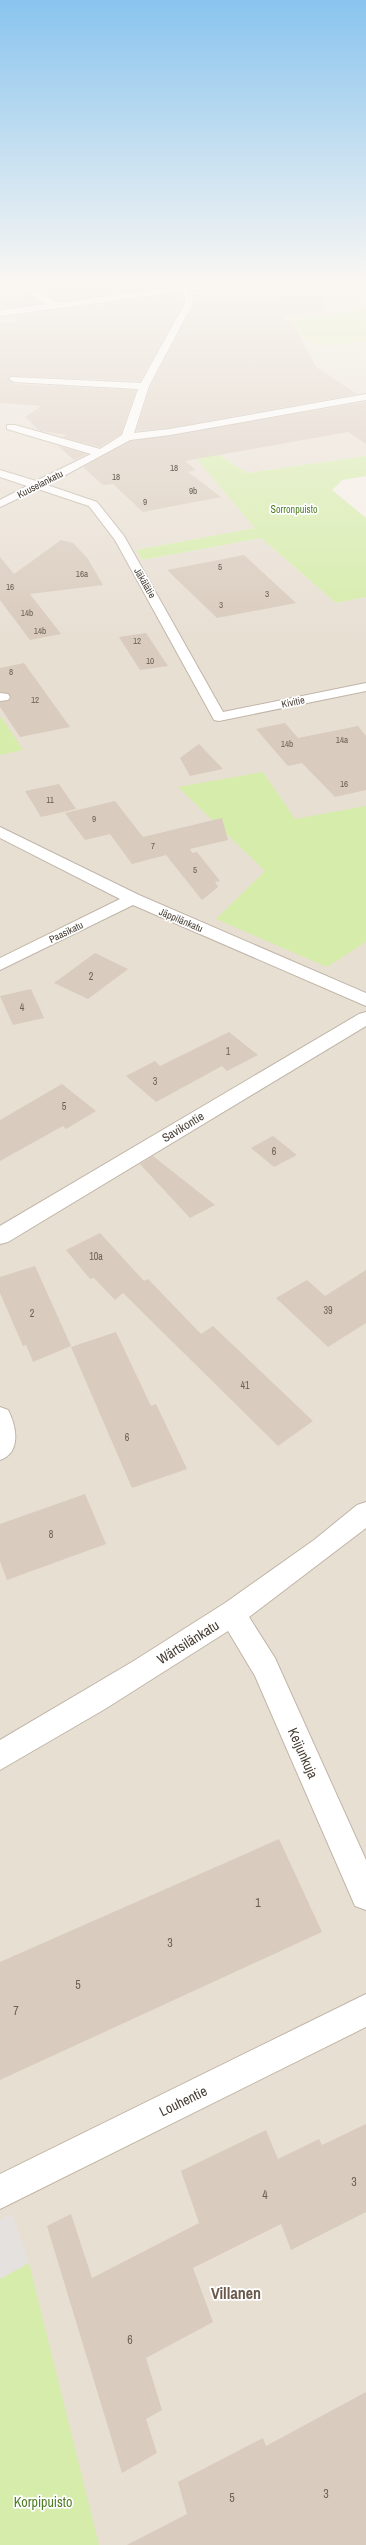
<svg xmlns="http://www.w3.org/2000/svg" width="366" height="2545" font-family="'Archivo Narrow',sans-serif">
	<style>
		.residential { fill: #e8dfd3 }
		.green { fill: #d5ecaa }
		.parking { fill: #e4e1de }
		.building { fill: #d9cbbd }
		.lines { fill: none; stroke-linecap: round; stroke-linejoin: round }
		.minor-casing { stroke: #c0b5a7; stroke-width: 2 }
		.minor { fill: #fff; fill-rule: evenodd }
		.labels { text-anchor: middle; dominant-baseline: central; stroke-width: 3.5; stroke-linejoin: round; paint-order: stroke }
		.far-number-label { font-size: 9px; fill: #6c6156 }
		.far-street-label { font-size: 10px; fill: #473e34; stroke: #fff }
		.far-park-label { font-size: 10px; fill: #4f7d23; stroke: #fff }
		.number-label { font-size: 10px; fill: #6c6156 }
		.street-label { font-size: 12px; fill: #473e34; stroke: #fff }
		.near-number-label { font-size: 12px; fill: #6c6156 }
		.near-street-label { font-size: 14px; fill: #473e34; stroke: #fff }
		.near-park-label { font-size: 14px; fill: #4f7d23; stroke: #fff }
		.near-neighbourhood-label { font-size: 16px; font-weight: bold; fill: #6b5a4a; stroke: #fff }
	</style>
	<rect width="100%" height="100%" fill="#f4eee5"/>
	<path class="residential" d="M366,282V456L247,473L189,434L178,436L255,528L136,550L142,560L261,538L336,603L366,597V2545H0V283Z"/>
	<g class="green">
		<path d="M366,309V341L317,346L283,324L184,319L273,322Z"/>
		<path d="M188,434L247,473L366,456V476L342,480L332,490L366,518V597L336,603L261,538L142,560L136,550L255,528L177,436Z"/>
		<path d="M0,718H2L23,750L0,755Z"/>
		<path d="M263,772L295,819L366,806V942L327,967L216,919L265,871L178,787Z"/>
		<path d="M29,2263L99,2545H0V2279Z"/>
	</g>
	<path class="parking" d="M12,2214L29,2263L0,2279V2220Z"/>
	<g class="building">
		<path d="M35,282H151L160,288L56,301L44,294L48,293Z"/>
		<path d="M171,295L184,300V303L140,381L11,376L8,378L14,384L136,390L121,434L100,447L62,437L67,435L40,431L25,417L41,406L0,403V323L19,321L13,316Z"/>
		<path d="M324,295L325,311L282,317L293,324L316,367L357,394L170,428L136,431L150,387L194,304V299Z"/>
		<path d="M30,296L42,303L4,308L0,304V300Z"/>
		<path d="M366,402V444L348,432L185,461L196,470L188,472L221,497L143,512L113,484L103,485L83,467L130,441Z"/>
		<path d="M58,446L87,454L74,460Z"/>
		<path d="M61,540L73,543L88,559L103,585L30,594L61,634L30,640L0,600V557L14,574Z"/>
		<path d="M244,555L296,603L217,618L167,570Z"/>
		<path d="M146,633L168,666L140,670L119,637Z"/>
		<path d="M24,663L70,727L20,737L0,707V702L8,701L11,698L8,693L0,692V668Z"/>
		<path d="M285,723L298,738L358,726L366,736V790L335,797L302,763L288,766L256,729Z"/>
		<path d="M199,744L223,769L190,776L180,758Z"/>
		<path d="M59,784L76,809L41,817L25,791Z"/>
		<path d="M115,801L143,837L222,818L228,840L190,849L192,853L197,852L220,881L215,882L218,887L202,900L166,855L132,864L110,834L85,840L65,813Z"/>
		<path d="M95,953L128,969L88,999L54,983Z"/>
		<path d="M31,989L44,1018L13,1025L0,996Z"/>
		<path d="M229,1032L258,1055L227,1071L222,1066L156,1102L126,1076L155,1061L160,1066Z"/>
		<path d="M62,1084L96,1111L66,1129L63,1126L0,1161V1120Z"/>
		<path d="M273,1136L297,1155L274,1167L251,1148Z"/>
		<path d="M153,1156L215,1205L190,1218L140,1164Z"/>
		<path d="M100,1233L144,1281L148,1279L201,1334L213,1326L313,1421L278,1446L123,1293L115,1300L94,1278L90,1279L66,1250Z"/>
		<path d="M35,1266L71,1346L33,1362L26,1345L23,1346L0,1293V1277Z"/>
		<path d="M366,1270V1323L328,1347L276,1298L307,1280L325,1296Z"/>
		<path d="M116,1332L151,1406L156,1404L187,1469L132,1488L71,1347Z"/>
		<path d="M85,1494L106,1544L7,1580L0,1561V1524Z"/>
		<path d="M279,1839L322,1932L0,2080V1962Z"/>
		<path d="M366,2124V2212L291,2250L281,2224L193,2268L213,2322L146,2358L162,2410L146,2419L157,2453L122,2473L47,2226L71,2214L92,2278L199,2223L181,2171L266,2130L278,2159L319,2139L322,2145Z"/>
		<path d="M366,2392V2545H127L187,2514L178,2482L263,2438L266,2446Z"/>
	</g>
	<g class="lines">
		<g class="minor-casing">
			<g id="minor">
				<path d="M11,282H22L56,303L214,282H241L188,291L193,297V303L149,386L134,433L170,429L366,394V400L170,435L130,440L47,485L97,502L124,536L223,712L366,683V691L219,721L214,720L115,540L89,506L38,489L0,507V500L27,486L0,477V470L36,481L91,454L7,429V425H15L100,449L122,435L138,389L14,382L9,379L11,377L141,383L185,303V297L180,292L0,316V310L46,304Z"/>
				<path d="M0,693L8,694L10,697L8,700L0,701Z"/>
				<path d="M0,827L139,895L366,993V1006L133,905L0,970V958L120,899L0,838Z"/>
				<path d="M366,1012V1026L8,1242L0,1244V1226L359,1014Z"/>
				<path d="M0,1407L8,1410C17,1427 21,1453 0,1460Z"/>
				<path d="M366,1502V1528L249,1617L275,1658L366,1860V1910L355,1906L255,1676L228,1631L105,1709L0,1770V1740L132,1662L225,1603L314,1540L357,1505Z"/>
				<path d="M366,1994V2027L0,2209V2174Z"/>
			</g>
		</g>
		<use href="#minor" class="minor"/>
	</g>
	<linearGradient id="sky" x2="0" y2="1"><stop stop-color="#89c4ee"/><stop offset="0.44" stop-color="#faf7f3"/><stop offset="1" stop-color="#faf7f3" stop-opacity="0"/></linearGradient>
	<rect width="366" height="639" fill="url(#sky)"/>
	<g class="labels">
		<g class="far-number-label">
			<text x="174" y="468">18</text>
			<text x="116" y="477">18</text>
			<text x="193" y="491">9b</text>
			<text x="145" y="502">9</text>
			<text x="220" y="567">5</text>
			<text x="82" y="574">16a</text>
			<text x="10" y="587">16</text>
			<text x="267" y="594">3</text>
			<text x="221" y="605">3</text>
			<text x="27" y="613">14b</text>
			<text x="40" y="631">14b</text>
			<text x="137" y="641">12</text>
			<text x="150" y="661">10</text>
			<text x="11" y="672">8</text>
			<text x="35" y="700">12</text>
			<text x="342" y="740">14a</text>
			<text x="287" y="744">14b</text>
			<text x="344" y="784">16</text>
			<text x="50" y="800">11</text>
			<text x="94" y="819">9</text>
			<text x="153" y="846">7</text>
			<text x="195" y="870">5</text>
		</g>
		<g class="far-street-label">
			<text transform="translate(40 484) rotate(-27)">Kuuselankatu</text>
			<text transform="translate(145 583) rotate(60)">Jäkälätie</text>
			<text transform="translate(293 702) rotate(-12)">Kivitie</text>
			<text transform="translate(181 920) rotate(23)">Jäppilänkatu</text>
			<text transform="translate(66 932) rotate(-26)">Paasikatu</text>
		</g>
		<g class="far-park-label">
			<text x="294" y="509">Sorronpuisto</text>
		</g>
		<g class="number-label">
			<text x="91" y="976">2</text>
			<text x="22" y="1007">4</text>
			<text x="228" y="1051">1</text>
			<text x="155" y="1081">3</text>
			<text x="64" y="1106">5</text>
			<text x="274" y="1151">6</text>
			<text x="96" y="1256">10a</text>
			<text x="328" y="1310">39</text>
			<text x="32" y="1313">2</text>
			<text x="245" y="1385">41</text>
			<text x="127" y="1437">6</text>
			<text x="51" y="1534">8</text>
		</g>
		<g class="street-label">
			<text transform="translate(183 1127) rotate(-31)">Savikontie</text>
		</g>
		<g class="near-number-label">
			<text x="258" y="1903">1</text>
			<text x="170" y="1943">3</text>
			<text x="78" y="1985">5</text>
			<text x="16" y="2011">7</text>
			<text x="354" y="2182">3</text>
			<text x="265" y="2195">4</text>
			<text x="130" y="2340">6</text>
			<text x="326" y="2494">3</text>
			<text x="232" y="2498">5</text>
		</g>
		<g class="near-street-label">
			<text transform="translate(188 1642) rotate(-32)">Wärtsilänkatu</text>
			<text transform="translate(303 1753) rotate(66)">Keijunkuja</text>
			<text transform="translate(183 2101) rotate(-26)">Louhentie</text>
		</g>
		<g class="near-park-label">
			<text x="43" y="2502">Korpipuisto</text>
		</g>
		<g class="near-neighbourhood-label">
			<text x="236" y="2293">Villanen</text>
		</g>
	</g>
</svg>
